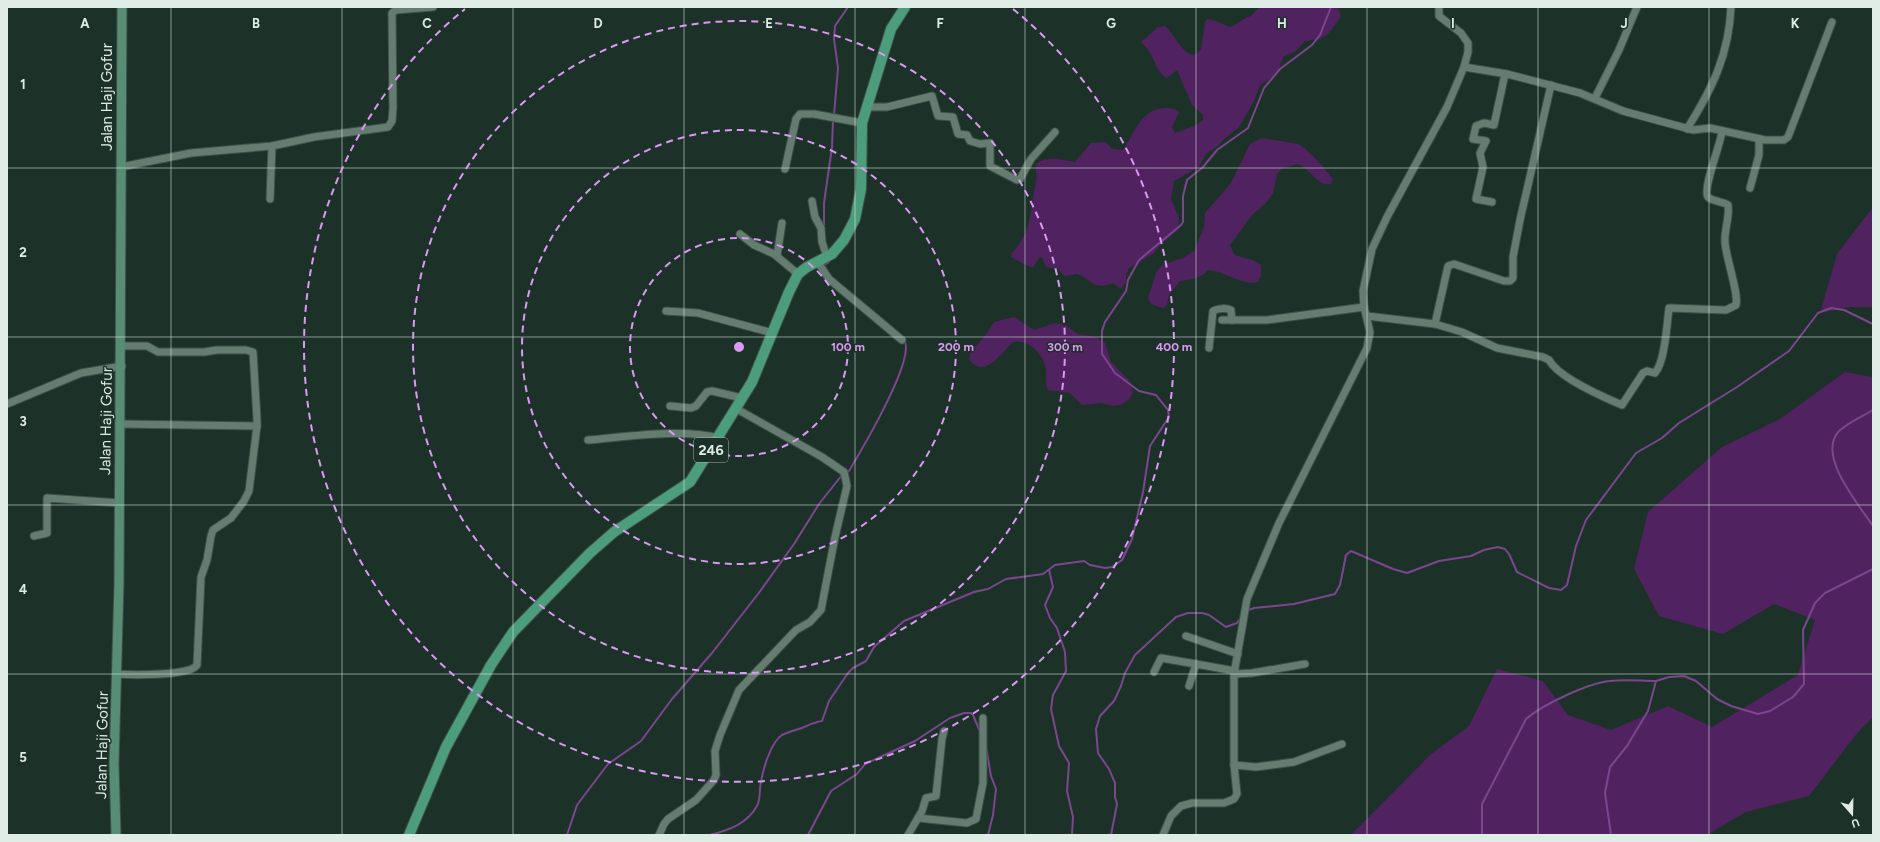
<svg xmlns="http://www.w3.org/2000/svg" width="1880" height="842" font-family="Figtree,sans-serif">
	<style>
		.green { fill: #50225f }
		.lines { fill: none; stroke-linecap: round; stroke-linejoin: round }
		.stream { stroke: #7c468f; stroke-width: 2 }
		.street-casing { stroke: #3e5147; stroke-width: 9 }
		.secondary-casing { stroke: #3e5147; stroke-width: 11 }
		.primary-casing { stroke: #3e5147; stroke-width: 12 }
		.street { stroke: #657d70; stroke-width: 7 }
		.secondary { stroke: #588d75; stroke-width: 9 }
		.primary { stroke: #4c9d7b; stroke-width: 10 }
		.grid { fill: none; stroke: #dfece5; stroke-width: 1; stroke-opacity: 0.55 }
		.ring { fill: none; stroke: #dc99f4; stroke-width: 2; stroke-dasharray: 7 5 }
		.labels { text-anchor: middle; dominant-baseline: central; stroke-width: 3; stroke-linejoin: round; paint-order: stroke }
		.shield { fill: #1c3228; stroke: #a4b4ac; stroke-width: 1 }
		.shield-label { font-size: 14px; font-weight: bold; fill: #dfece5 }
		.street-label { font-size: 15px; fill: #dfece5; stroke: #1c3228 }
		.grid-label { font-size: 13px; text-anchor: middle; font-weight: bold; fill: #dfece5; stroke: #1c3228; stroke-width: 3; stroke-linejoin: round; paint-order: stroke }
		.centre { fill: #dc99f4; stroke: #1c3228; stroke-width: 2 }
		.ring-label { font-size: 12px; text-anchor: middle; font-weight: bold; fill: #dc99f4; stroke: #1c3228; stroke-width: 3; stroke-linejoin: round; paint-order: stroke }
	</style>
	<rect width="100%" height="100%" fill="#1c3228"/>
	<g class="green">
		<path d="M1259,7H1338L1341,17L1328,34L1320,39L1305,41L1296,51L1283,57L1280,67L1271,78L1260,85L1254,101L1239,127L1222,141L1218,146L1206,154L1199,167L1174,181L1171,199L1179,218L1178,230L1160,245L1153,254L1129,268L1126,275V282L1121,289L1113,283C1093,291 1093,280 1077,274L1064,276L1057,268C1048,268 1044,268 1043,258L1040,257L1033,267H1030L1011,257V254C1034,230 1029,212 1036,182C1038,176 1034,170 1037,163C1048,156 1063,160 1075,162L1091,143L1105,142L1113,149L1123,150C1135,133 1141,109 1164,108C1170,108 1174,108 1179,112L1172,127L1175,133L1194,126L1203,120V115L1192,105L1177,70L1167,78C1158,74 1156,63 1151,55C1149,50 1145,46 1141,42L1158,27L1165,26C1174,32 1188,68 1201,49L1205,22L1207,19L1213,20L1230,27C1239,24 1242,18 1251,16Z"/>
		<path d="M1262,138C1274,140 1286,142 1297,144C1305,145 1328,172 1333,179L1331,184C1317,187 1310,167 1297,164L1282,169L1277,174L1273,193L1265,204L1252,215L1230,245L1234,255L1253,260L1261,265V275L1258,282C1242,286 1225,271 1208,270L1204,274L1194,279L1180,281L1169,295L1167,305L1163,308L1151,304L1148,298L1156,273L1162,265L1183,258L1194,251L1204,227L1205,213L1231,183L1250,144Z"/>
		<path d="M1873,207V307H1849L1820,313L1837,254Z"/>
		<path d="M1014,317L1034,330L1055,323L1067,326L1078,334L1096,337L1105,343L1111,362L1128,379L1133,392L1129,400L1120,405L1113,406L1101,403L1082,405L1070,393L1048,390C1044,381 1048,374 1045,366C1042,352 1027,339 1013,342C1002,352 984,381 969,359L970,353L987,333L994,322Z"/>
		<path d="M1845,372L1873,377V717L1858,732L1809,796L1746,812L1707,835H1351L1430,755L1469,726L1497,669L1543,681L1568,715L1611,730L1668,706L1712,727L1798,675L1815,620L1774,604L1723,634L1659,616L1634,569L1648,512L1722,447L1780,419Z"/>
	</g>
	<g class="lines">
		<g class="stream">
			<path d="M834,115L838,68L834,39L835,26L848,7"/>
			<path d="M824,228V203L832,147L833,120"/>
			<path d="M823,266L829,262V258"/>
			<path d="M852,294L893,328"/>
			<path d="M1873,410C1861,417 1849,422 1839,431C1816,455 1859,505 1873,526"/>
			<path d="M846,473L849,471C861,451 917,357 904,340"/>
			<path d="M1049,570L1053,587L1045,605L1050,618L1057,628L1065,652L1066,671L1053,695L1051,709L1059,746L1069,763L1067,791L1073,817L1072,835"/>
			<path d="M1246,611L1254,608L1294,604L1335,594L1340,585L1346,555L1351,551L1393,569L1407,573L1439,561L1471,556L1484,550L1498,547L1505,549L1509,554L1517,572L1549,588L1561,590L1567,585L1576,546L1586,520L1636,453L1662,438L1679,423L1737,387L1789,351L1818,313L1831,308L1844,310L1873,324"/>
			<path d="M986,747L991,776L996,789L993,815L988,835"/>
			<path d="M567,835L577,805L608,764L641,741L672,699L712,653L758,594L794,544L819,504L842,475"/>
			<path d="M710,835C729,830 747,824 757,806C761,799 759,789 761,782C763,769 771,742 782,735C788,732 795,730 802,728C809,725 814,722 822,721L829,701L848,673L853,668L866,661L874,647L904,621L974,592L988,589L1006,579L1043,574L1055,565L1084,561L1090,565L1105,568L1112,567L1122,560L1132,539L1143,492L1150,446L1169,417L1168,410L1156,395L1139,391L1115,373L1102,354V331L1105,322L1126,291L1128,280L1139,260L1181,225L1183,222V196L1187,180L1203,167L1217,150L1248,128L1264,88L1280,69L1312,45L1320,35L1331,7"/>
			<path d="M808,835L831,791L857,774L865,764L915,741L950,718L964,713H971L973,715L981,734"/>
			<path d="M1111,835L1117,804L1115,797V783L1109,769L1098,753L1096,729L1100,716L1114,701L1121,686L1125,673L1135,655L1176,617L1188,613H1202L1209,615L1226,627L1237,623L1241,617"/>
			<path d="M1482,835V804L1526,719C1542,705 1588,683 1610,681C1625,679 1641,681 1656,681"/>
			<path d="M1611,835L1605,793L1610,767L1627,746L1648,711L1656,681L1669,677L1684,676L1696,681L1717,699L1731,706L1758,714L1770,711L1793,697L1804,684L1803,630L1815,603L1825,593L1873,569"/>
		</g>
		<g class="street-casing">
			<g id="street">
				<path d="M1464,67L1507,74L1580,93L1623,111L1693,130L1710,128L1765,140H1784L1788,137L1832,22"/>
				<path d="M1595,98L1619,50L1637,7"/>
				<path d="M867,107H887L932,96L938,116L953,117L958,134L967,135L970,141L980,144L990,143V166L1017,180L1020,179L1031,159L1055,132"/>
				<path d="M1687,129C1712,89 1729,55 1731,7"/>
				<path d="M121,167L191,153L272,146L314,137L388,127L392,121L393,108L392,13L396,10L433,7"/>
				<path d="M785,169L796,119L800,114H814L862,123"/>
				<path d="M1750,188L1759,155V139"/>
				<path d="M270,199L272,146"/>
				<path d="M812,201L815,217L821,228L822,242L827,257"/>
				<path d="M1492,202L1476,199L1483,167L1480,153L1486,141L1473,139L1476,126L1484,123L1494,125L1505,74"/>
				<path d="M740,234L754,245L774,254L798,274"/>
				<path d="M777,256L782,223"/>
				<path d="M817,261L829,279L902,340"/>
				<path d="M666,311L698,313L773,333"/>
				<path d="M1367,316L1435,324L1462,332L1497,348L1543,357L1549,360C1559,378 1603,397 1622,405L1643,373L1647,371L1655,373C1665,362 1667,323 1669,308L1726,310L1736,305C1739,293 1726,259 1725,242C1724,230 1730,217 1728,205C1723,201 1713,202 1708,197C1702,189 1721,144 1722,131"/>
				<path d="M1222,320H1267L1364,307"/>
				<path d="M1435,324L1448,266L1454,264L1504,281H1510L1513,278V257L1520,220L1551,85"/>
				<path d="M120,346H147L158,352H204L217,350H246L253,352L257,419V426L120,424"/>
				<path d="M1209,348L1213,311C1218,308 1227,308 1231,310L1232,320"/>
				<path d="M7,404L81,373L122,366"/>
				<path d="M670,406L691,408L696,406L707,392L712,391L742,398"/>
				<path d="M588,440C626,437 683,428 719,438"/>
				<path d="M34,536L47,533V498L120,503"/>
				<path d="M1186,636L1238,654"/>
				<path d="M1154,672L1161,658L1196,664"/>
				<path d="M118,674C131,675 191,676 197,665L201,577L207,560L211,536L213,530L231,518L244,501L249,491L257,426"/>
				<path d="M1234,674L1252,673L1305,664"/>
				<path d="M1189,686L1196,664L1235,671"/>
				<path d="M1234,765L1256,767L1294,762L1342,744"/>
				<path d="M918,818L967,823L976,819L983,783V718"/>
				<path d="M659,835L664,824L668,819L696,800L714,780L716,775L715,751L720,735L739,690L796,630L810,622L821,610L835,537L847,486L844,472L822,457L735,408"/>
				<path d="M908,835L922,811L926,798L936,796L942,739L944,731"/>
				<path d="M1163,835L1171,816L1181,806L1192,803H1224L1234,799L1237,794L1234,765V674L1247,599L1279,523L1367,348L1370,332L1364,307L1363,291L1372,249L1387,217L1447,107L1464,67L1468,52V43L1461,33L1439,16V7"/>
			</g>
		</g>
		<g class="secondary-casing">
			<path id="secondary" d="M116,835L114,764L119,583L122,7"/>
		</g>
		<g class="primary-casing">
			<path id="primary" d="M409,835L446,747L491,665L513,632L590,553L614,532L690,482L752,382L789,292L798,274L807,267L832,254L844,240L855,219L861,189L862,123L891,29L905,7"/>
		</g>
		<use href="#street" class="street"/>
		<use href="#secondary" class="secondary"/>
		<use href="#primary" class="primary"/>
	</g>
	<path class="grid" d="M171,7V835M342,7V835M513,7V835M684,7V835M855,7V835M1025,7V835M1196,7V835M1367,7V835M1538,7V835M1709,7V835M7,168H1873M7,337H1873M7,505H1873M7,674H1873"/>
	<g class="ring">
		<circle cx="739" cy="347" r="109"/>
		<circle cx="739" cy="347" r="217"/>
		<circle cx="739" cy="347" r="326"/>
		<path d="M1013 9A435 435 0 1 1 465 9"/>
	</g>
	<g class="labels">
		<rect class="shield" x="694" y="438" width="34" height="24" rx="3"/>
		<g class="shield-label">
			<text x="711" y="450">246</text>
		</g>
		<g class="street-label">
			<text transform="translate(107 97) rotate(-90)">Jalan Haji Gofur</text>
			<text transform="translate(106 421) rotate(-89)">Jalan Haji Gofur</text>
			<text transform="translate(102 745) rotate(-89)">Jalan Haji Gofur</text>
		</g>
	</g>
	<g class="grid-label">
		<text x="85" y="28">A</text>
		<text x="256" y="28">B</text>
		<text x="427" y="28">C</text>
		<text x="598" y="28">D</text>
		<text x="769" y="28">E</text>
		<text x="940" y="28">F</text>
		<text x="1111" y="28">G</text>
		<text x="1282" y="28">H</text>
		<text x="1453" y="28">I</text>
		<text x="1624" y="28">J</text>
		<text x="1795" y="28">K</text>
		<text x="23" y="89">1</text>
		<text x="23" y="257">2</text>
		<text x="23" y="426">3</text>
		<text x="23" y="594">4</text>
		<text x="23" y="762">5</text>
	</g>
	<circle cx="739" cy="347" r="6" class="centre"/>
	<g class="ring-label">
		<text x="848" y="351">100 m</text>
		<text x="956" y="351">200 m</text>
		<text x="1065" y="351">300 m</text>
		<text x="1174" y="351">400 m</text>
	</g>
	<rect width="1880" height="842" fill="none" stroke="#dfece5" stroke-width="16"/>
	<g transform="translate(1852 814) rotate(160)" stroke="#1c3228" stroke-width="3" paint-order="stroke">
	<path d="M0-3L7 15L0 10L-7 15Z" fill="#dfece5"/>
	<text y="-6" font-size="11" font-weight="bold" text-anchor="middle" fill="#dfece5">U</text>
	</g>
</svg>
